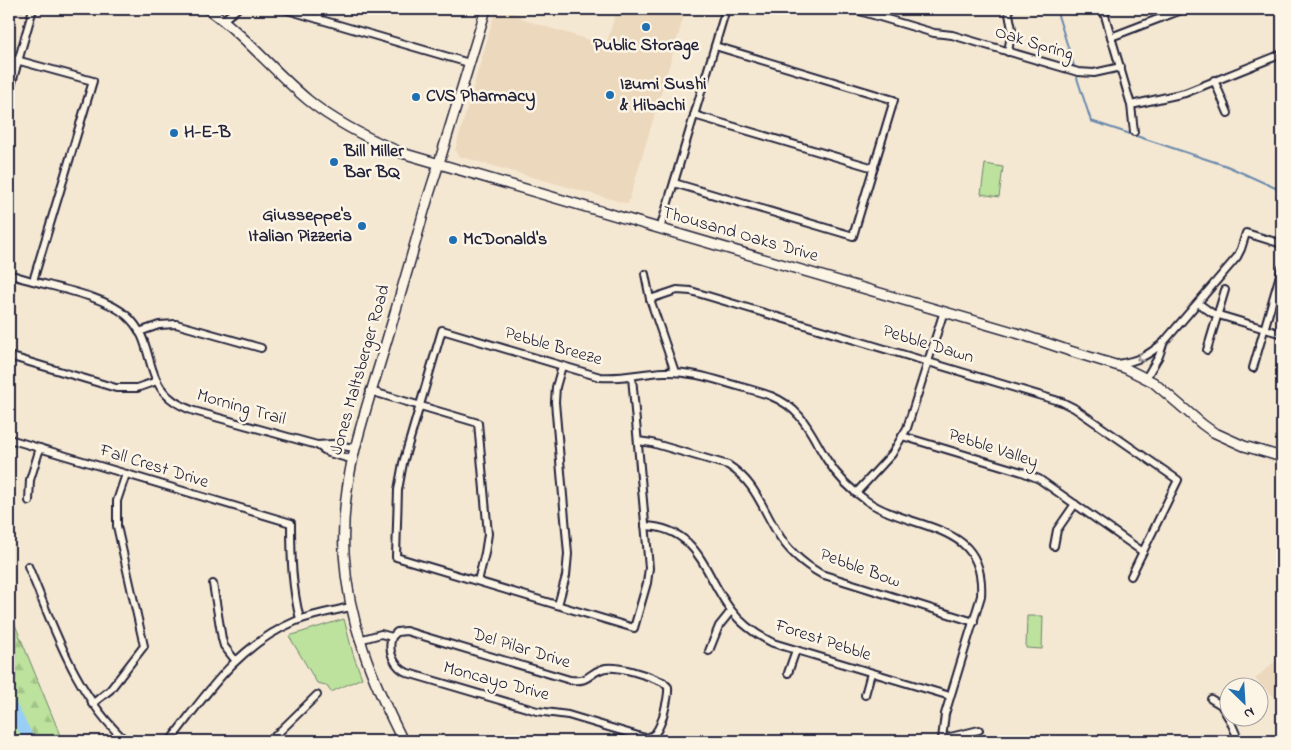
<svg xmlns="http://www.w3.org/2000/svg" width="1291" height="750" font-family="'Indie Flower',sans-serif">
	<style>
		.built { fill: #ecd8bd }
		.forest { fill: url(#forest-firs); stroke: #6f826c }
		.park { fill: #bce29d; stroke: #6f826c }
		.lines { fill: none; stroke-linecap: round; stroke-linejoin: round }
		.stream { stroke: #6989ac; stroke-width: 2 }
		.river { stroke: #99cef7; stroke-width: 11 }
		.street-casing { stroke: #22223b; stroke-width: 10 }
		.secondary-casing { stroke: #22223b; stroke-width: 12 }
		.street { stroke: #fcf5e5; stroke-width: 6 }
		.secondary { stroke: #fcf5e5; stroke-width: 9 }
		.oneway { stroke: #9a9698 }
		.poi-dot { fill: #1f6fb2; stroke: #fcf5e5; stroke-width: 2 }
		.labels { text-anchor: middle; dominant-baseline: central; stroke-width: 5; stroke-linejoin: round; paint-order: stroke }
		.street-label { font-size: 18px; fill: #22223b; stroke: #fcf5e5 }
		.poi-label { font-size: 18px; font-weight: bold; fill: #22223b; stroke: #fcf5e5; text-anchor: start }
	</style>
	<defs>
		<pattern id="forest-firs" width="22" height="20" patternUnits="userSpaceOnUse" patternTransform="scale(1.25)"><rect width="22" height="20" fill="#bce29d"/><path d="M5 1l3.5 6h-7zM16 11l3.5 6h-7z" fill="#a1c288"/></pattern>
	</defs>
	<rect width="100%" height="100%" fill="#f5e8d3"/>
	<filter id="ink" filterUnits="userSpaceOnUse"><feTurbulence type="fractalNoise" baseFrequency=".02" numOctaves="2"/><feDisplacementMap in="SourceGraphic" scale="10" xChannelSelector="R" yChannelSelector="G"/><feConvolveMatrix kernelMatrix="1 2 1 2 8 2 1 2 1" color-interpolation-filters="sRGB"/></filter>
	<g filter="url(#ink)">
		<g class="built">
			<path d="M496,9H505L515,12L524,20L606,45L617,9H686L628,204L458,156L455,150Z"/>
			<path d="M1282,655V704L1255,679Z"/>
		</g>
		<path class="forest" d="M9,610L61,737L66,741H9Z"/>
		<g class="park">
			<path d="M985,164L1003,167L999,197L981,194Z"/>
			<path d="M1027,616H1043L1042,649L1026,648Z"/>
			<path d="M344,619L353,654L362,678L331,692L326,685L317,683L289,636Z"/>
		</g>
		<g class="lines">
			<g class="stream">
				<path d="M14,9L22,11"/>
				<path d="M1056,9L1074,66"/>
				<path d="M1077,78L1091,121L1227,166L1282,191"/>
			</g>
			<path class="river" d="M9,702L30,741"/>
			<g class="street-casing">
				<g id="street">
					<path d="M284,9L469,63"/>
					<path d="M853,9L934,33L952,35L1078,72L1094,73L1121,67"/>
					<path d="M1103,9L1131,105L1134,132"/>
					<path d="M318,19L321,9"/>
					<path d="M223,20L237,9"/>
					<path d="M1111,37L1184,9"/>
					<path d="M1008,52L1012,29L1008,9"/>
					<path d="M9,58L93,81L33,281"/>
					<path d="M1214,80L1228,113"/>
					<path d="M9,93L33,9"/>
					<path d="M1131,105L1185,93L1282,54"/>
					<path d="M694,115L874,168"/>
					<path d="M674,183L853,236L894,100L715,46"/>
					<path d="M660,229L726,9"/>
					<path d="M9,274C42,286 102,293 127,316C161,346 136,391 194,411L317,445L329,453L351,459"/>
					<path d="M645,274L650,299L675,372"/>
					<path d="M650,299L677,290L691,291L1062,402L1074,408L1178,480L1131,576"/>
					<path d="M1198,303L1212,313L1282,334"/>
					<path d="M139,332L159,325L176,324L261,348"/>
					<path d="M1207,350L1225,290"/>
					<path d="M9,356L116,388H137L157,381"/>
					<path d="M1117,364C1138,361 1147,356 1163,343L1237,257L1241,249L1246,233L1282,244"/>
					<path d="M1253,368L1282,268"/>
					<path d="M632,377L649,568L647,583L634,628L396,557L398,490L403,463L442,330L600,377C623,379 641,373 664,372C690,371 713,379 738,386C749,389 760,392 771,396C803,409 810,433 827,460C837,476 851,490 867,501C912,532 986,520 981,596L945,714L942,739L979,730"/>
					<path d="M1146,378L1159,356L1163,344"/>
					<path d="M370,391L478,423L488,534L485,553L478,581"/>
					<path d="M902,436L1022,472L1039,479L1143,552"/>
					<path d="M9,439L291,523C291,556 292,588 300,619"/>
					<path d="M638,441L652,443L728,465C755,482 761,506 777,532C788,551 802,563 821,574L974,622"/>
					<path d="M317,445L332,444L354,448"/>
					<path d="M856,493L892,454L907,428L944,311"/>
					<path d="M29,501L30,480L40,448"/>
					<path d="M645,526C700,528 704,575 731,610C742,625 757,635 773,643L950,696"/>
					<path d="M1054,546L1057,530L1075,504"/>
					<path d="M28,566C54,627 75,695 126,741"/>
					<path d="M213,584L222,639L224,646L235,660"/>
					<path d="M558,605L566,576L568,554L555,402L556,387L562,366"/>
					<path d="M359,640L381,634L392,637C387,651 394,667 408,673L537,711L568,715L645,738C650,737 654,736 656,732C662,725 669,696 668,687L663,682C649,676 616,664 602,669C587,674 591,682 570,680L406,631L397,632L392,637"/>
					<path d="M709,651L719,626L731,611"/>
					<path d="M788,673L796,650"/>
					<path d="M865,695L871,673"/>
					<path d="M1211,699L1221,705L1228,717"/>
					<path d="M92,704L110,690L144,646L117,526V501L126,474"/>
					<path d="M1229,718L1239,741"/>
					<path d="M170,741C207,693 237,646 296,621C314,614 333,611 351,607"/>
					<path d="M270,741L317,695"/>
					<path d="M395,741L402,740"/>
				</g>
			</g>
			<g class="secondary-casing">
				<g id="secondary">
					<path d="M208,9C245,35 273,71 308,100C336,123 369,139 402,153L1023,335L1070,351L1125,368L1153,382L1202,424L1213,432L1244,446L1282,457"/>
					<path d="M403,741C372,680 348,622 344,553C340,476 365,415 386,343C398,303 410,262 421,222C426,202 433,183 439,163C455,112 470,60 486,9"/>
				</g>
			</g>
			<use href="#street" class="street"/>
			<use href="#secondary" class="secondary"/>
		</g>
		<defs><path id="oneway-chevron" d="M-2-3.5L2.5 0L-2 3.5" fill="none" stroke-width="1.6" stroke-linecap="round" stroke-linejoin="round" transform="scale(1.25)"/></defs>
		<use class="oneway" href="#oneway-chevron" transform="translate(1140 358) rotate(157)"/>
	</g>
	<g class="poi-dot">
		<circle cx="646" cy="27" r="5"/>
		<circle cx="610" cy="95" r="5"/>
		<circle cx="416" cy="97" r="5"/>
		<circle cx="174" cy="133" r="5"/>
		<circle cx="334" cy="162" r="5"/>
		<circle cx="362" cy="226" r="5"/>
		<circle cx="453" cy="240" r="5"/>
	</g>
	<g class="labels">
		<g class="street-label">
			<text transform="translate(1034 44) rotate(17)">Oak Spring</text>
			<text transform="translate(740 235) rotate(16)">Thousand Oaks Drive</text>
			<text transform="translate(928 345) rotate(17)">Pebble Dawn</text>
			<text transform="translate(553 347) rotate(16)">Pebble Breeze</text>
			<text transform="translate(361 370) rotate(-74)">Jones Maltsberger Road</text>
			<text transform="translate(241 408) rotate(16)">Morning Trail</text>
			<text transform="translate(993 449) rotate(18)">Pebble Valley</text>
			<text transform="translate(154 467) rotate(17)">Fall Crest Drive</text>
			<text transform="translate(860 569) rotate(20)">Pebble Bow</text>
			<text transform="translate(823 641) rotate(18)">Forest Pebble</text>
			<text transform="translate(521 649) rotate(17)">Del Pilar Drive</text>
			<text transform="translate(496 682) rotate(15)">Moncayo Drive</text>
		</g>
		<g class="poi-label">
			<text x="646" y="46" text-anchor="middle">Public Storage</text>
			<text x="620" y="85">Izumi Sushi<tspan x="620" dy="21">&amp; Hibachi</tspan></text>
			<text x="426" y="97">CVS Pharmacy</text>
			<text x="184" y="133">H-E-B</text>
			<text x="344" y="152">Bill Miller<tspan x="344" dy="21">Bar BQ</tspan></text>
			<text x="352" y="216" text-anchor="end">Giusseppe's<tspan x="352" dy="21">Italian Pizzeria</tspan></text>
			<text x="463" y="240">McDonald's</text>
		</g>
	</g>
	<rect width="1291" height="750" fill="none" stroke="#fcf5e5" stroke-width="30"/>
	<rect x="15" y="15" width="1261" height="720" fill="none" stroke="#22223b" stroke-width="2" filter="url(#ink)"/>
	<g transform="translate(1244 702) rotate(155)"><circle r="24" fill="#fcf5e5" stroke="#a5a1a1"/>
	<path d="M0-4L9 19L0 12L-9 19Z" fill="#1f6fb2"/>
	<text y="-8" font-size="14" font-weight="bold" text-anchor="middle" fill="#22223b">N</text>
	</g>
</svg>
